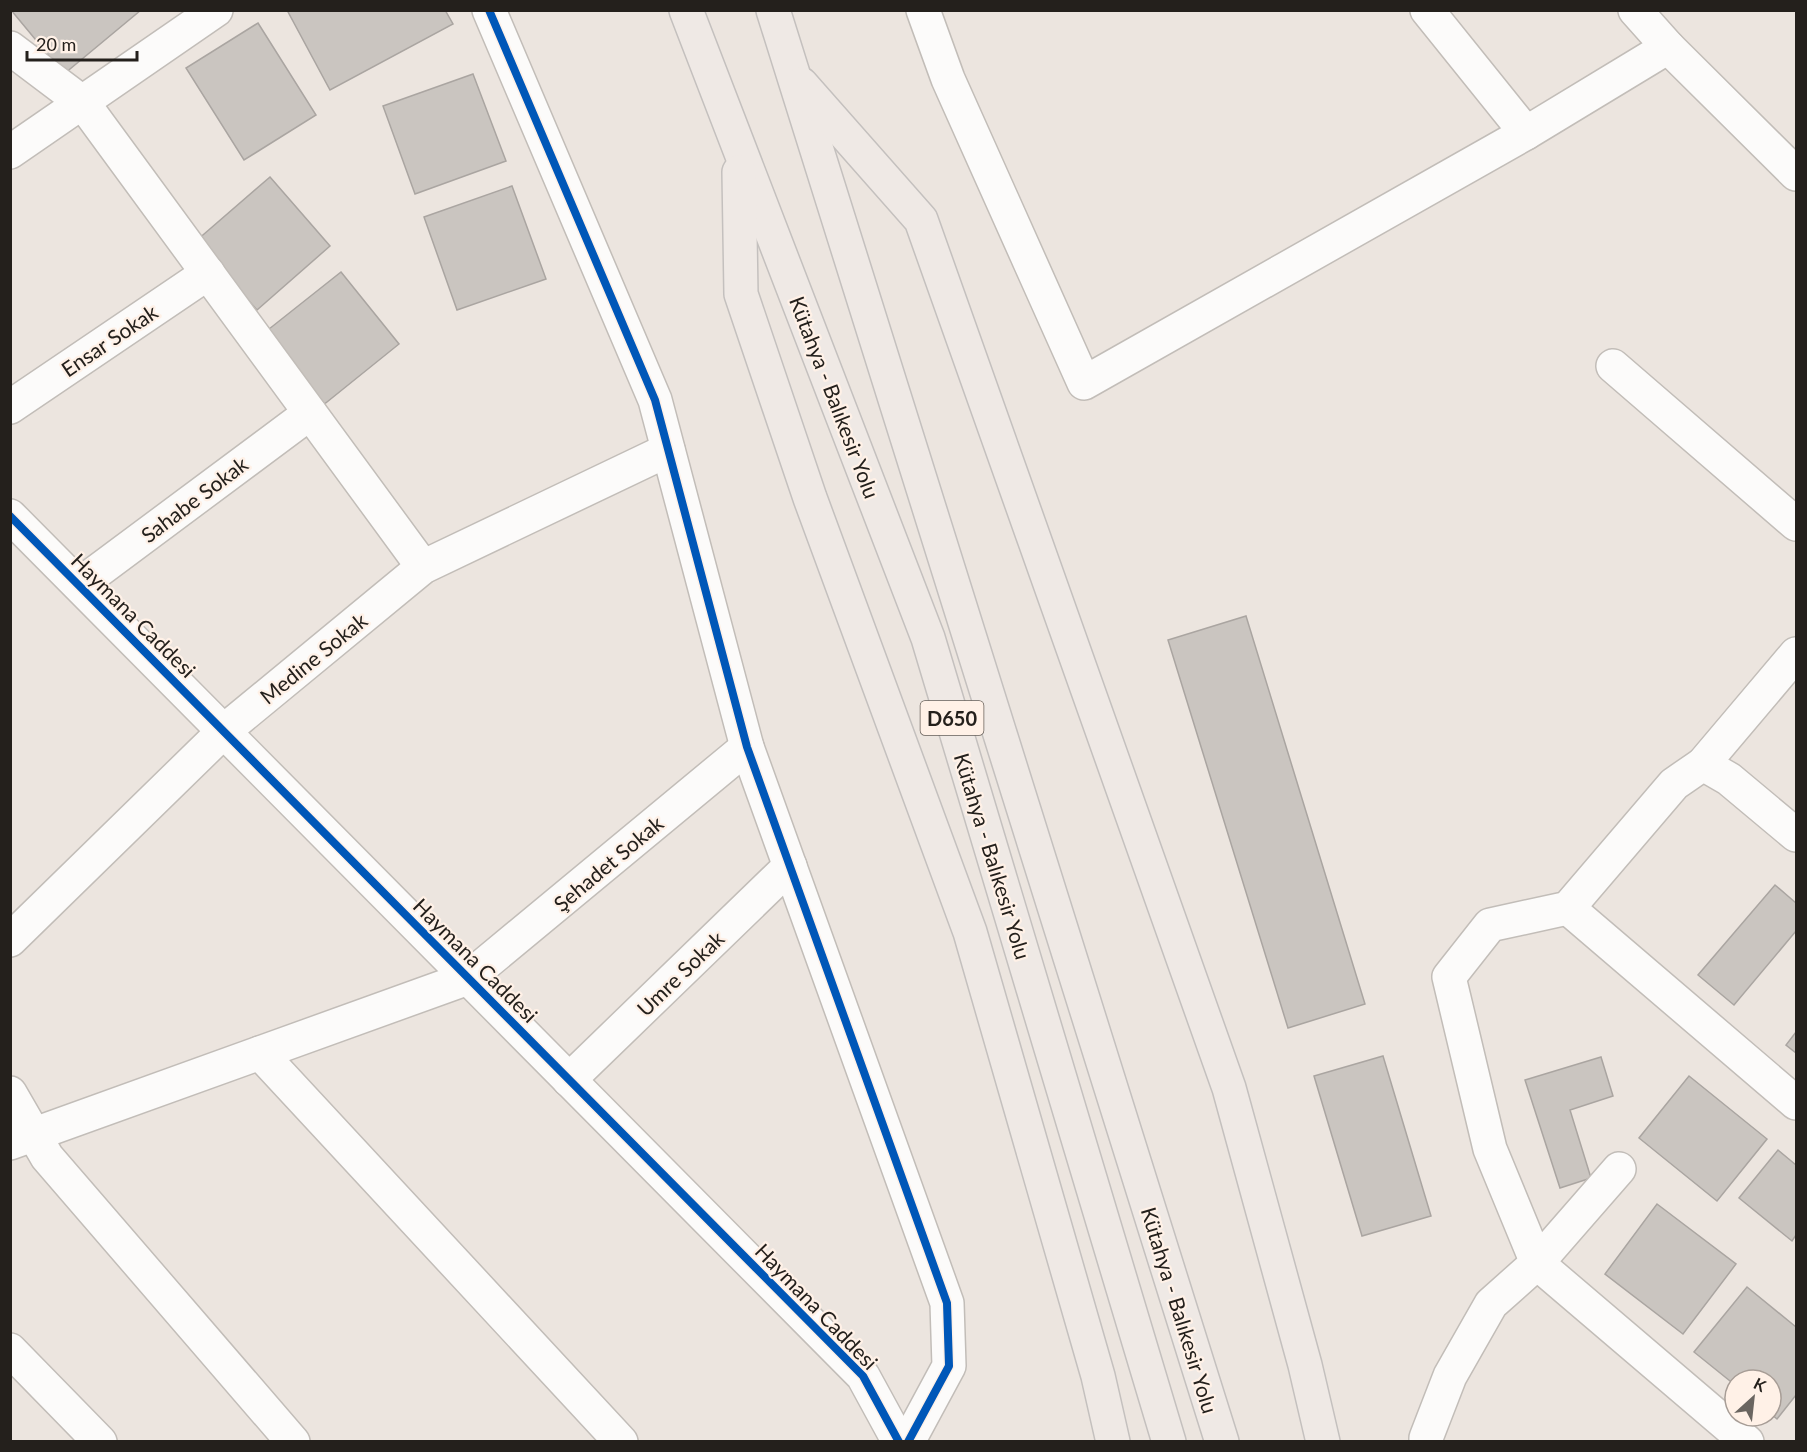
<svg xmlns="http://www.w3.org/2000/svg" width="1807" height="1452" font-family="Lato,sans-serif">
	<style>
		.building { fill: #cac5c0; stroke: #aaa5a1; stroke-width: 1.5 }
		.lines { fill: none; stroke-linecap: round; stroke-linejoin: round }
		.minor-casing { stroke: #c2bdb8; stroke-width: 36 }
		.highway-casing { stroke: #c4c0be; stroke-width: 36 }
		.minor { stroke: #fcfbfa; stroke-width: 33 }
		.highway { stroke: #efe9e5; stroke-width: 33 }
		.cycleway-casing { stroke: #fff1e7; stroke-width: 11 }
		.cycleway { stroke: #0057b8; stroke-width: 8 }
		.labels { text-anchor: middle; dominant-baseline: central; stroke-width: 4.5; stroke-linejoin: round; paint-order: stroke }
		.shield { fill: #fff1e7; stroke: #665f59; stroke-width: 1.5 }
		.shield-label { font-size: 20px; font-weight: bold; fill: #24201c }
		.street-label { font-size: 21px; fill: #24201c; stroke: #fff1e7 }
	</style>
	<rect width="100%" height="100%" fill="#ece5df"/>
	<g class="building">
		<path d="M11,10H141L64,74Z"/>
		<path d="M287,10H445L453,24L330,90Z"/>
		<path d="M258,23L316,115L244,160L186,68Z"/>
		<path d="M473,74L506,161L415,194L383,106Z"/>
		<path d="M270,177L330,246L257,310L196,241Z"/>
		<path d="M512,186L546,279L457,310L424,217Z"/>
		<path d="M341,272L399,344L322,406L264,333Z"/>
		<path d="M1246,616L1365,1004L1288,1028L1168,640Z"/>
		<path d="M1775,885L1796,903V931L1734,1005L1698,975Z"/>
		<path d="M1796,1032V1053L1786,1045Z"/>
		<path d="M1383,1056L1431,1216L1362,1236L1314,1076Z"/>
		<path d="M1601,1057L1613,1096L1570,1110L1591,1178L1560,1188L1525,1080Z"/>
		<path d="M1689,1076L1767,1139L1717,1201L1639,1138Z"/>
		<path d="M1778,1150L1796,1165V1235L1792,1241L1739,1198Z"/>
		<path d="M1657,1204L1736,1264L1683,1334L1605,1274Z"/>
		<path d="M1747,1287L1796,1327V1395L1777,1419L1771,1414V1380H1735V1385L1694,1352Z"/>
	</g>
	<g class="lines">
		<g class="minor-casing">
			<g id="minor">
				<path d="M489,10L655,400L747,747L947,1303L949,1366L908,1442"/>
				<path d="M923,10L948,79L1084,383L1526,133L1668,47"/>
				<path d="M1427,10L1526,133"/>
				<path d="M1635,10L1668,47L1796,174"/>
				<path d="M10,48L83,103L423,567"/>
				<path d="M10,152L216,10"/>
				<path d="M1613,366L1796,524"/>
				<path d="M10,407L208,273"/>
				<path d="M10,516L863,1376L899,1442"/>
				<path d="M79,585L310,413"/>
				<path d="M1703,764L1796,654"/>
				<path d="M1568,908L1796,1103"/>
				<path d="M10,940L224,731L423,567L668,450"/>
				<path d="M260,1053L621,1442"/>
				<path d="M569,1080L790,866"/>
				<path d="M10,1093L47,1157L293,1442"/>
				<path d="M10,1143L468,978L747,747"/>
				<path d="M10,1350L100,1442"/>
				<path d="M1426,1442V1438L1450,1376L1491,1304L1537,1263L1619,1169"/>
				<path d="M1747,1442L1537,1263L1490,1149L1449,977L1490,925L1568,908L1674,784L1703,764L1729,779L1796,835"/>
			</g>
		</g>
		<g class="highway-casing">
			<g id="highway">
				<path d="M686,10L928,638L1169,1442"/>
				<path d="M773,10L1222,1442"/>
				<path d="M801,84L921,220L1229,1088L1305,1365L1323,1442"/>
				<path d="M739,172L741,294L810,498L970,932L1098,1376L1113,1442"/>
			</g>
		</g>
		<use href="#minor" class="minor"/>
		<use href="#highway" class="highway"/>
		<g class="cycleway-casing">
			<g id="cycleway">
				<path d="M489,10L655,400L747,747L947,1303L949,1366L908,1442"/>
				<path d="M10,516L863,1376L899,1442"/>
			</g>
		</g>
		<use href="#cycleway" class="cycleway"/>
	</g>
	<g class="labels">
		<rect class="shield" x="920.5" y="701" width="63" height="34" rx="4.5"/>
		<g class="shield-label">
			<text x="952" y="718">D650</text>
		</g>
		<g class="street-label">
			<text transform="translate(109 340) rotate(-34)">Ensar Sokak</text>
			<text transform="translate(835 397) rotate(69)">Kütahya - Balıkesir Yolu</text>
			<text transform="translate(194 499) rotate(-37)">Sahabe Sokak</text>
			<text transform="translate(134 615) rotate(45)">Haymana Caddesi</text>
			<text transform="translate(313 658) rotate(-39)">Medine Sokak</text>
			<text transform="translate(993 856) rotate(73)">Kütahya - Balıkesir Yolu</text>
			<text transform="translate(608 863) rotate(-40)">Şehadet Sokak</text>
			<text transform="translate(476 960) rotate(45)">Haymana Caddesi</text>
			<text transform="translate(680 973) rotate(-44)">Umre Sokak</text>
			<text transform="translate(817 1306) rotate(46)">Haymana Caddesi</text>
			<text transform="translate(1180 1310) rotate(73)">Kütahya - Balıkesir Yolu</text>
		</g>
	</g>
	<rect width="1807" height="1452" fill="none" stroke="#24201c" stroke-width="24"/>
	<g transform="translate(1753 1398) rotate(27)"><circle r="28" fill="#fff1e7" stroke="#a79d96" stroke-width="1.5"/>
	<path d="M0-4.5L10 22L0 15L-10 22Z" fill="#6a6560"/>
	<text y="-9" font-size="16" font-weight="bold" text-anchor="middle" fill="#24201c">K</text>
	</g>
	<path d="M27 51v9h110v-9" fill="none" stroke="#24201c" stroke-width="3"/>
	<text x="36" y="51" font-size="18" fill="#24201c" stroke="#fff1e7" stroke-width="4.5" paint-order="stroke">20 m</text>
</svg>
